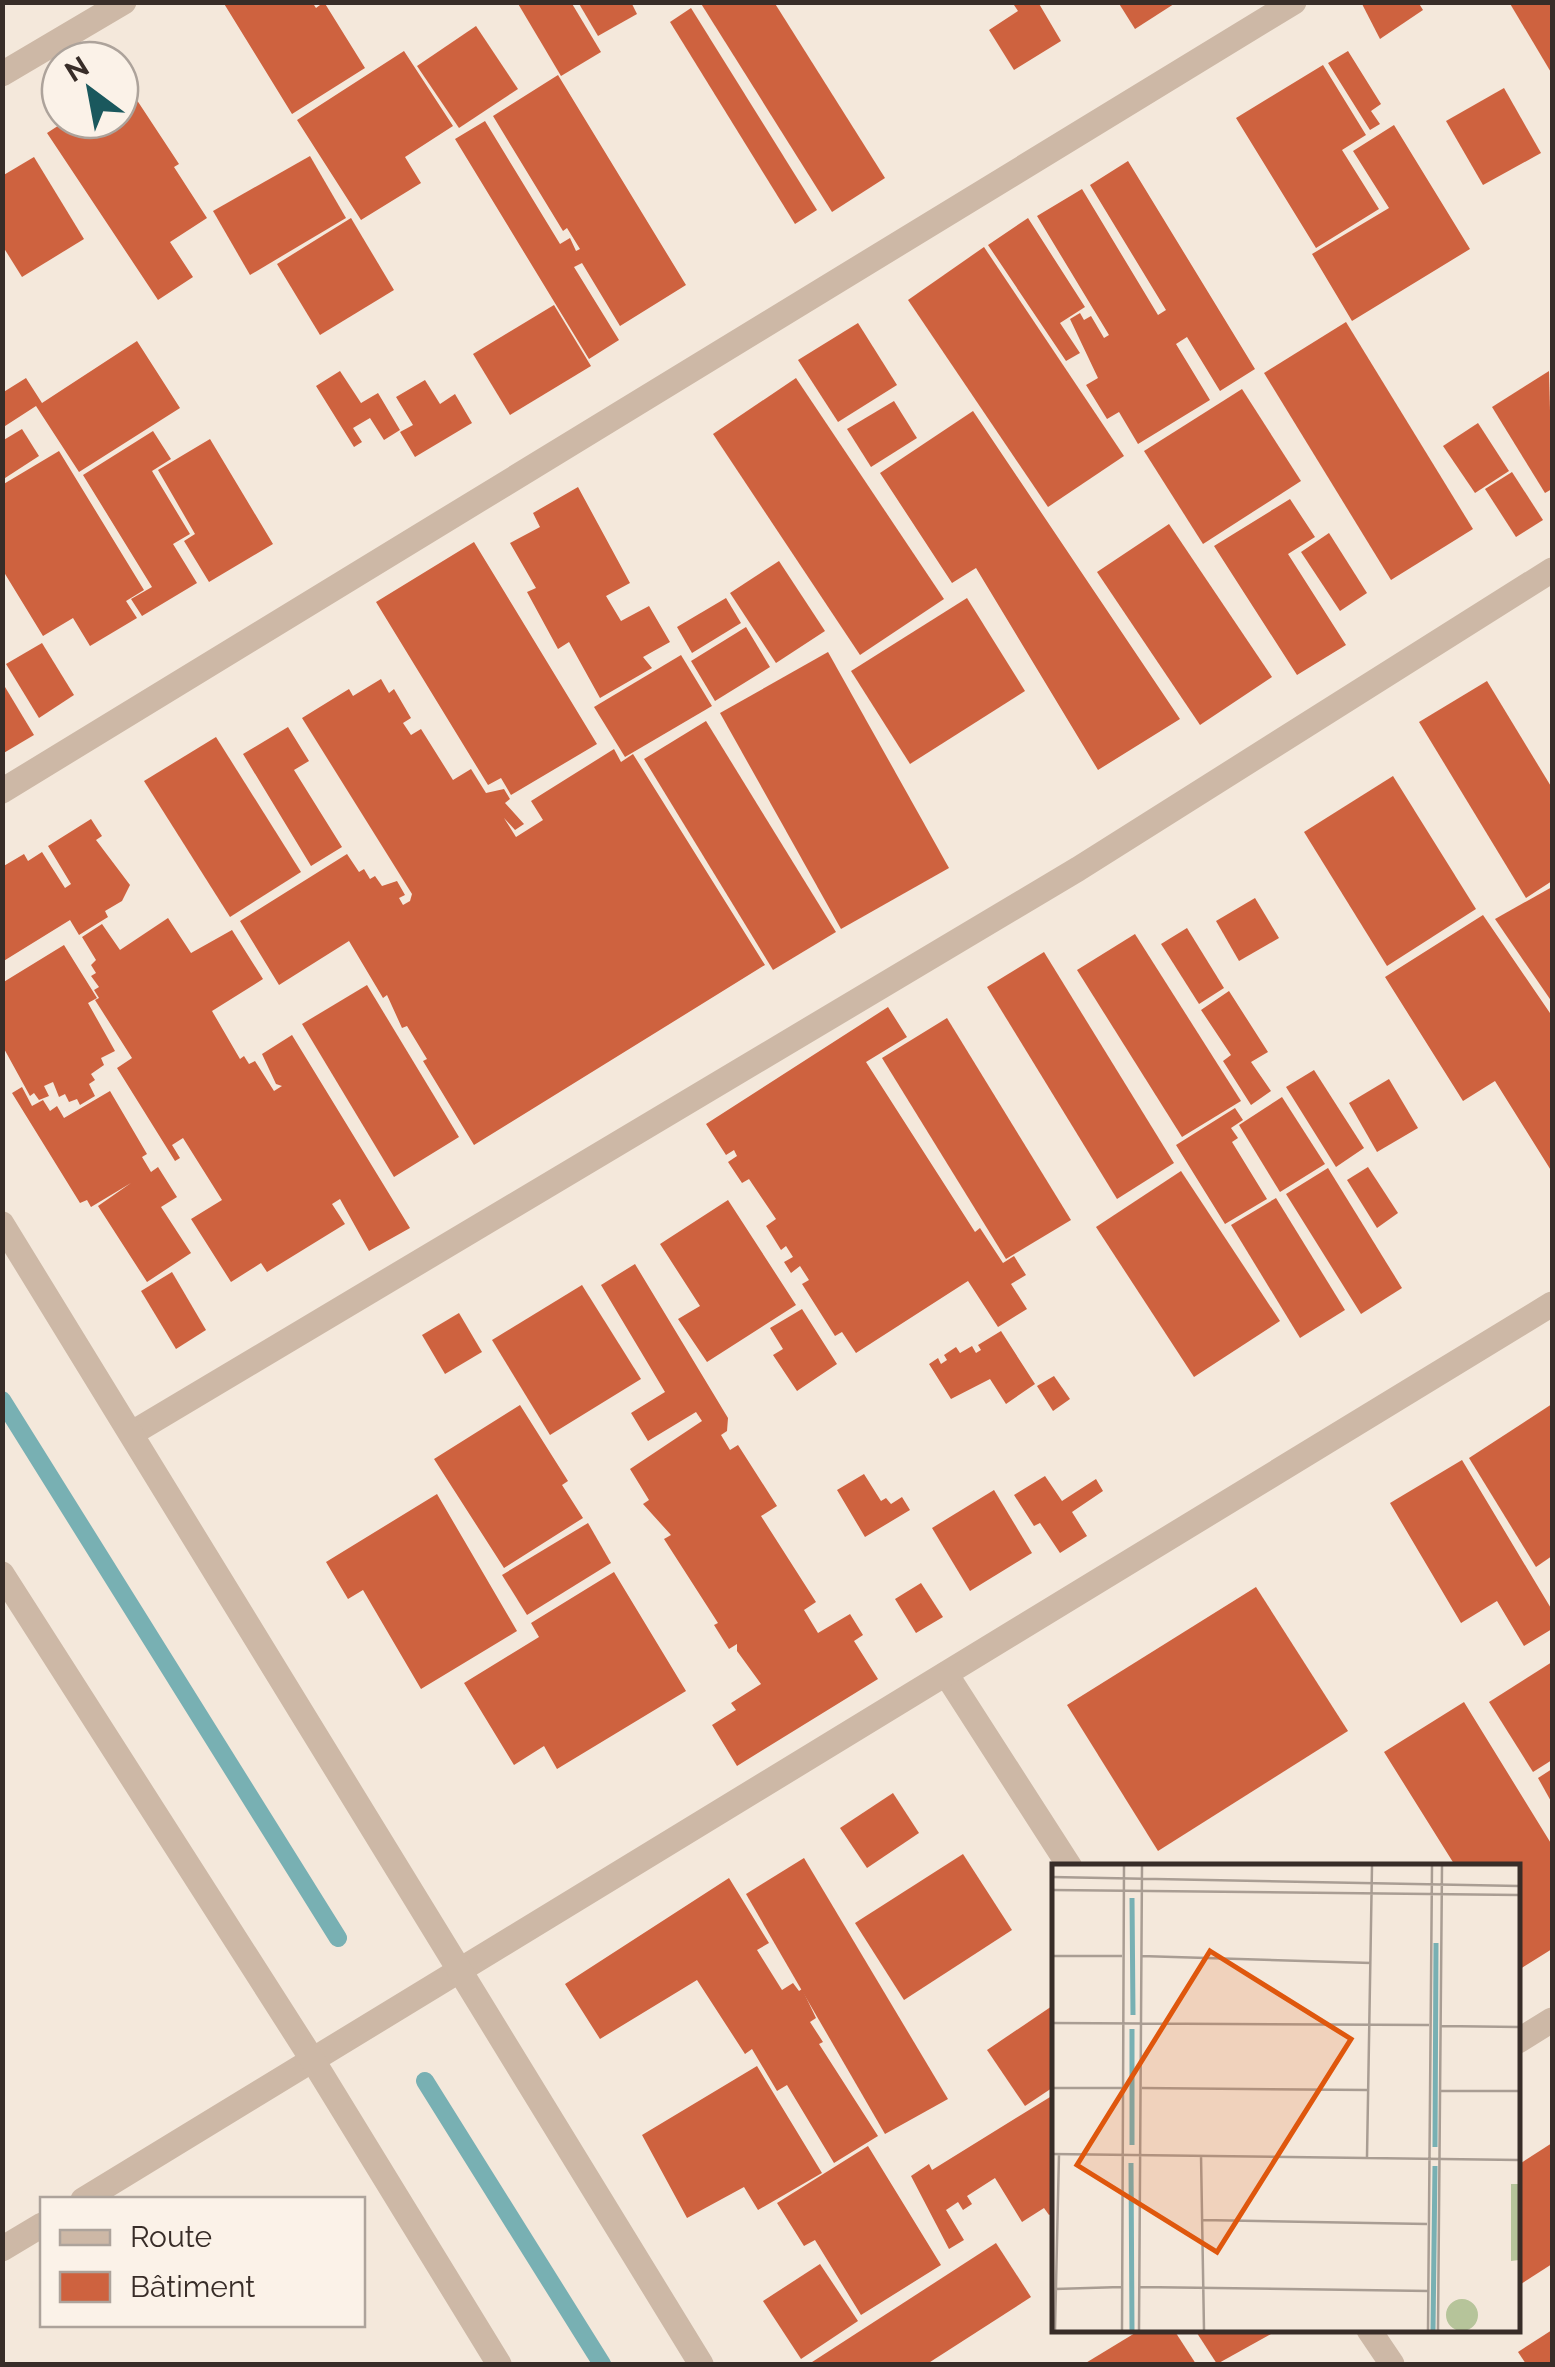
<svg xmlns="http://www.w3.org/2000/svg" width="1555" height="2367" font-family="Raleway,sans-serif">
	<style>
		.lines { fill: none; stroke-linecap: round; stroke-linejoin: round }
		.stream { stroke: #78b0b3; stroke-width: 18 }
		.building { fill: #ce623f }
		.minor { stroke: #cdb8a6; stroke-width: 25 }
		.tertiary { stroke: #cdb8a6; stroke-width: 25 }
		.inset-river { fill: none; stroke: #78b0b3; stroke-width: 5 }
		.inset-road { fill: none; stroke: #a99d93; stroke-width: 2.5 }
		.view { fill: #df570d; fill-opacity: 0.15; stroke: #df570d; stroke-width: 5 }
		.inset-edge { fill: none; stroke: #382d28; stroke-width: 5 }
	</style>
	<rect width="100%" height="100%" fill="#f4e8db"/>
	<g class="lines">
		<g class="stream">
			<path d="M2,1400L338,1938"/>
			<path d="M425,2081L602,2364"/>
		</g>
	</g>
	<g class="building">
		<path d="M223,2H312L316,8L324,2L365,68L292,114Z"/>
		<path d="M517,2H571L601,52L561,76Z"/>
		<path d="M578,2H631L637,14L598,36Z"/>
		<path d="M700,2H774L885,178L832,212Z"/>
		<path d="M1012,2H1038L1061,41L1014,70L989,30L1018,11Z"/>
		<path d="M1118,2H1177L1135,29Z"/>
		<path d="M1361,2H1418L1423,10L1380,39Z"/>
		<path d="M1509,2H1552V74Z"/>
		<path d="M691,8L817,210L795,224L670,22Z"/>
		<path d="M476,26L518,89L459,128L417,66Z"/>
		<path d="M404,51L453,126L405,157L421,183L361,220L297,120Z"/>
		<path d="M1348,51L1381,104L1371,111L1380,124L1370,130L1328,63Z"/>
		<path d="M1323,65L1366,135L1342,150L1379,209L1316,248L1236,118Z"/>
		<path d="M558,75L686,285L620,326L582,263L574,267L619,340L589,359L455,139L485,121L560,244L570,238L576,251L580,249L567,228L563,231L493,116Z"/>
		<path d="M125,82L179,164L174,167L207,218L170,242L193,277L158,300L47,133L67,120H120V85Z"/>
		<path d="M1504,88L1541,153L1483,185L1446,121Z"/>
		<path d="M1394,125L1470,249L1352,321L1312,254L1389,208L1353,151Z"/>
		<path d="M310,156L346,218L250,275L213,211Z"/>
		<path d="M34,157L84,239L22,277L2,245V176Z"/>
		<path d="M1128,161L1255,369L1220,391L1187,337L1176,344L1210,400L1138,444L1119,412L1107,419L1086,385L1098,378L1070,319L1080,313L1084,320L1091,316L1104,338L1109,335L1037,216L1082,189L1158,315L1166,310L1090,185Z"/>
		<path d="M351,218L394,290L320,335L277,264Z"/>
		<path d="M1028,218L1085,307L1060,323L1080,353L1066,361L988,245Z"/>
		<path d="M984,247L1124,456L1048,507L908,300Z"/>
		<path d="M554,305L591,366L510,415L473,354Z"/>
		<path d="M1346,322L1473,529L1391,580L1264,373Z"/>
		<path d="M858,323L897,385L838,422L798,360Z"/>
		<path d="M137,341L180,408L79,472L36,406L2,428V393L26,378L42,403Z"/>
		<path d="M340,371L361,403L378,393L400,430L384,440L370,418L353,428L362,442L354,447L316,386Z"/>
		<path d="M1549,371L1552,489L1545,493L1492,407Z"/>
		<path d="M796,378L944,599L860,655L713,434Z"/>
		<path d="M425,380L440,404L455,394L472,423L415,457L400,432L413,425L396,397Z"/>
		<path d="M1242,389L1301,481L1203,544L1144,451Z"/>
		<path d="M894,401L917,438L871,467L847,429Z"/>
		<path d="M973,411L1180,719L1098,770L976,568L952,583L880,473Z"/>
		<path d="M1478,423L1509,471L1475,493L1443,446Z"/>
		<path d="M22,429L39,456L2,480V441Z"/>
		<path d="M153,431L171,459L152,471L190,534L173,544L197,583L142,616L131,599L152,587L83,475Z"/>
		<path d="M210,439L273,544L209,582L184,541L195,534L158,470Z"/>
		<path d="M59,451L144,590L126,601L137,618L90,646L73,618L43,636L2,569V485Z"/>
		<path d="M1512,472L1543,520L1516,537L1485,489Z"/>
		<path d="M578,487L630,583L606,596L621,621L649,606L670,642L643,657L652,668L600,698L569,642L558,649L527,592L536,588L510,543L540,527L533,513Z"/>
		<path d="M1290,499L1315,537L1288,554L1346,645L1297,675L1214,546Z"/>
		<path d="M1169,524L1272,677L1200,725L1097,572Z"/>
		<path d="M1329,533L1367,593L1340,611L1301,552Z"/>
		<path d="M474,542L597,744L511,795L501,778L488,785L376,602Z"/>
		<path d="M779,561L825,631L776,663L730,593Z"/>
		<path d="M726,598L741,623L692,653L677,627Z"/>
		<path d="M967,598L1025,691L910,764L851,671Z"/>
		<path d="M746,627L770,667L715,701L691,661Z"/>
		<path d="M42,643L74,695L39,718L6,664Z"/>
		<path d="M828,652L949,868L841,929L720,713Z"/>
		<path d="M681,655L712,706L625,757L594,707Z"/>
		<path d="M381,679L389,693L394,689L411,718L403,723L411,735L421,729L453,780L471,769L486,793L504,789L510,799L505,803L524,824L515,830L504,818L516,837L543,820L531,801L614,749L621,762L633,754L765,965L474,1145L423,1061L427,1059L407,1026L402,1028L387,995L383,998L349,941L279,985L240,921L347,854L359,872L364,869L370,879L375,876L382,886L397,881L405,895L399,898L403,905L410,901L412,894L302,718L349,689L353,696Z"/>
		<path d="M1487,681L1552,788V881L1526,898L1419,722Z"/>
		<path d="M2,682L34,735L2,754Z"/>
		<path d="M706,721L836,932L773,970L644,759Z"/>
		<path d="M288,727L309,761L294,770L342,847L311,866L243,754Z"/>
		<path d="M216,737L301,872L230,917L144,781Z"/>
		<path d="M1393,776L1476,909L1387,966L1304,832Z"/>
		<path d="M91,819L102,836L96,840L130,885L122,901L105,911L108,917L79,935L70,920L2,962V867L24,854L28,861L42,852L65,888L71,884L48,846Z"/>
		<path d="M1552,887V1002L1495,919Z"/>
		<path d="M1255,898L1279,938L1239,961L1216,921Z"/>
		<path d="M1483,915L1552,1016V1172L1495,1081L1463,1101L1385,977Z"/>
		<path d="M168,918L191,953L232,930L263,979L212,1011L240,1059L244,1056L249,1064L255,1061L274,1091L282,1086L276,1084L262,1054L292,1035L410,1228L369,1251L340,1199L332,1204L345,1224L267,1272L261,1263L231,1282L191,1219L222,1200L183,1138L172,1145L180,1158L175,1161L117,1068L132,1058L95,1000L99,998L94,990L99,987L91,976L96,973L91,965L96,960L82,937L102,924L120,950Z"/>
		<path d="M1187,928L1224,988L1199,1004L1161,944Z"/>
		<path d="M1135,934L1241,1101L1182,1137L1077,970Z"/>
		<path d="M64,945L97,998L88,1003L115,1051L101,1058L104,1065L91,1074L95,1080L89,1084L95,1096L80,1105L77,1099L69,1102L65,1094L59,1097L53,1082L44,1086L49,1096L39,1100L34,1093L30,1096L2,1045V983Z"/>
		<path d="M1044,952L1174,1163L1117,1199L987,987Z"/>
		<path d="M367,985L459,1137L394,1177L302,1024Z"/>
		<path d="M1229,991L1268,1052L1251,1062L1271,1091L1251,1105L1223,1061L1231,1055L1201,1010Z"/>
		<path d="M888,1007L907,1037L866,1062L975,1232L980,1228L1003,1263L1014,1256L1026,1275L1011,1284L1027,1309L998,1327L968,1281L856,1353L842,1332L835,1336L802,1284L809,1280L800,1266L791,1273L784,1262L793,1257L786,1246L781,1250L766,1226L776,1219L749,1179L742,1183L728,1162L737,1156L734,1150L726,1155L706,1124Z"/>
		<path d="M947,1018L1071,1220L1006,1259L882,1058Z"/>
		<path d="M1314,1070L1364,1148L1336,1167L1286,1087Z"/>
		<path d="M1389,1079L1418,1128L1377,1152L1349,1103Z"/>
		<path d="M22,1087L32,1106L43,1100L50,1111L57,1106L64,1118L110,1091L147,1154L142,1157L151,1172L158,1167L177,1197L161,1207L191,1253L147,1282L98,1206L131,1183L91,1207L87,1200L80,1203L12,1093Z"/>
		<path d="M1282,1097L1325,1164L1280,1192L1239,1125Z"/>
		<path d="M1235,1108L1243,1120L1231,1128L1238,1138L1232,1142L1267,1199L1225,1224L1176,1145Z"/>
		<path d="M1368,1167L1398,1213L1377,1228L1347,1180Z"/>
		<path d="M1328,1168L1402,1288L1361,1314L1286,1194Z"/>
		<path d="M1181,1171L1280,1321L1194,1377L1096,1227Z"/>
		<path d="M1276,1198L1345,1310L1300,1338L1231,1225Z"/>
		<path d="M728,1200L796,1305L707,1362L678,1319L700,1306L660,1244Z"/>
		<path d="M635,1264L728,1418L727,1431L721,1435L730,1450L738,1445L777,1506L761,1516L816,1602L804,1610L818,1633L850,1614L863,1635L854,1641L878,1679L737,1766L712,1725L736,1710L731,1703L761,1684L737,1651V1644L729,1649L714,1625L718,1623L664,1539L671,1535L643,1504L649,1500L630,1469L702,1421L696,1412L648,1441L631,1413L665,1392L601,1285Z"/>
		<path d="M172,1272L206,1330L176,1349L141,1291Z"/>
		<path d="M582,1285L641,1379L550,1435L492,1340Z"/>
		<path d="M802,1309L837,1364L797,1391L773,1355L783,1349L770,1328Z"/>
		<path d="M459,1313L482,1352L445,1374L422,1335Z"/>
		<path d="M1001,1331L1035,1384L1006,1404L990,1379L951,1399L929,1364L938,1358L941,1364L947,1360L944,1355L956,1347L960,1353L972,1346L976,1353L981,1350L978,1345Z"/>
		<path d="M1054,1376L1070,1399L1053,1411L1037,1386Z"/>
		<path d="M1552,1404V1556L1536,1567L1469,1458Z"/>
		<path d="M520,1405L568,1481L562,1485L583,1518L504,1568L434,1459Z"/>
		<path d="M1462,1460L1552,1610V1629L1524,1646L1497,1601L1461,1623L1390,1503Z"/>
		<path d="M864,1474L881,1501L886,1498L891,1504L902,1497L910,1510L865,1537L837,1490Z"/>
		<path d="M1045,1476L1062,1501L1096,1479L1103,1491L1072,1512L1087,1536L1060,1553L1040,1523L1034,1526L1014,1495Z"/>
		<path d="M994,1490L1032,1553L970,1591L932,1528Z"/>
		<path d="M437,1494L517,1631L421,1689L363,1590L348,1599L326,1562Z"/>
		<path d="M588,1523L611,1563L527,1615L502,1575Z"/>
		<path d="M614,1572L686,1691L557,1769L544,1746L514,1765L464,1683L539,1637L531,1623Z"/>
		<path d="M921,1583L943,1617L916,1633L895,1599Z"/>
		<path d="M1256,1587L1348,1731L1158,1851L1067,1705Z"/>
		<path d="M1552,1662V1760L1533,1772L1489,1702Z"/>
		<path d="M1464,1702L1552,1845V1949L1520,1969L1518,1867H1456L1384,1752Z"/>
		<path d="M1552,1769V1803L1538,1778Z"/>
		<path d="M893,1793L919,1833L867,1868L840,1828Z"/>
		<path d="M963,1854L1012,1930L904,2000L855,1923Z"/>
		<path d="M804,1858L948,2099L885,2134L746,1894Z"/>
		<path d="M729,1878L769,1943L757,1950L782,1990L793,1983L799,1991L802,1989L816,2018L810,2022L823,2042L819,2044L878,2136L834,2163L787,2085L777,2091L752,2049L745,2054L697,1980L600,2039L565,1984Z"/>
		<path d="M1055,2004V2086L1025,2106L987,2050Z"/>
		<path d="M757,2066L822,2173L758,2210L744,2187L687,2218L642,2135Z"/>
		<path d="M1055,2094V2212L1049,2215L1044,2208L1022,2222L995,2178L967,2196L972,2204L963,2210L958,2202L946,2210L964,2240L949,2249L911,2176L929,2164L932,2170Z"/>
		<path d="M1552,2143V2264L1518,2286V2165Z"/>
		<path d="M868,2146L941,2265L861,2315L815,2240L804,2246L777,2203Z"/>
		<path d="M996,2243L1031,2297L927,2364H809Z"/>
		<path d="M820,2264L858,2321L801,2359L763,2301Z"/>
		<path d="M1140,2330H1174L1196,2364H1084Z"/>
		<path d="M1195,2330H1268L1271,2334L1217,2364Z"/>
		<path d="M1552,2330V2364H1526L1518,2352Z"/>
	</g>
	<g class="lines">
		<g class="minor">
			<path d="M2,74L124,2"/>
			<path d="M2,791L1294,2"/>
			<path d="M134,1432L1078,869L1552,570"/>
			<path d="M946,1674L1070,1867"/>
			<path d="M1518,2041L1552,2020"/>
			<path d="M83,2200L1552,1304"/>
			<path d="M2,2249L42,2225"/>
			<path d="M1369,2330L1392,2364"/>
		</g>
		<g class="tertiary">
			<path d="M2,1224L701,2364"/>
			<path d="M2,1574L312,2059L499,2364"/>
		</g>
	</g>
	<g transform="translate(1052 1864)">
		<rect width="468" height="468" fill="#f4e8db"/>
		<path d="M459,320H467V396L459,397ZM394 451a16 16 0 1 1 32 0a16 16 0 1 1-32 0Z" fill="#b6c49a"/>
		<path class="inset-river" d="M80,34L81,151M80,281V165M383,283L384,79M79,299L80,466M381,466L383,302"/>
		<path class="inset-road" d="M0,13L467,22M0,26L467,31M0,92H70M89,92L319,99M0,159L377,161M389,162L467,163M0,224H70M90,224L315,226M388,227H467M0,290L467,296M149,291L152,466M315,293L320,2M150,356L375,360M88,423L377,427M3,425L69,423M3,466L7,290M70,466L72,2M87,466L90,2M376,466L380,2M386,466L390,2"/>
		<path class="view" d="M158,87L299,175L165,388L25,301Z"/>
		<rect width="468" height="468" class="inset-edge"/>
	</g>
	<rect width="1555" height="2367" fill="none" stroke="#382d28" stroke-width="10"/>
	<rect x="40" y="2197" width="325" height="130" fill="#fbf2e8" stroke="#ada39b" stroke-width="2.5"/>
	<rect x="60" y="2230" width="50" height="15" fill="#cdb8a6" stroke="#ada39b" stroke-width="2.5"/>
	<text x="130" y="2247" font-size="30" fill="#382d28">Route</text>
	<rect x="60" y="2272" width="50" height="30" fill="#ce623f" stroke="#ada39b" stroke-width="2.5"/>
	<text x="130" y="2297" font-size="30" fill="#382d28">Bâtiment</text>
	<g transform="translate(90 90) rotate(328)"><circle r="48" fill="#fbf2e8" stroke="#ada39b" stroke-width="2.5"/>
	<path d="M0-8L18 38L0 25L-18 38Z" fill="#1a585d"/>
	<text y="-15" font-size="28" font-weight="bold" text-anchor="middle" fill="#382d28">N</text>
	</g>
</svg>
